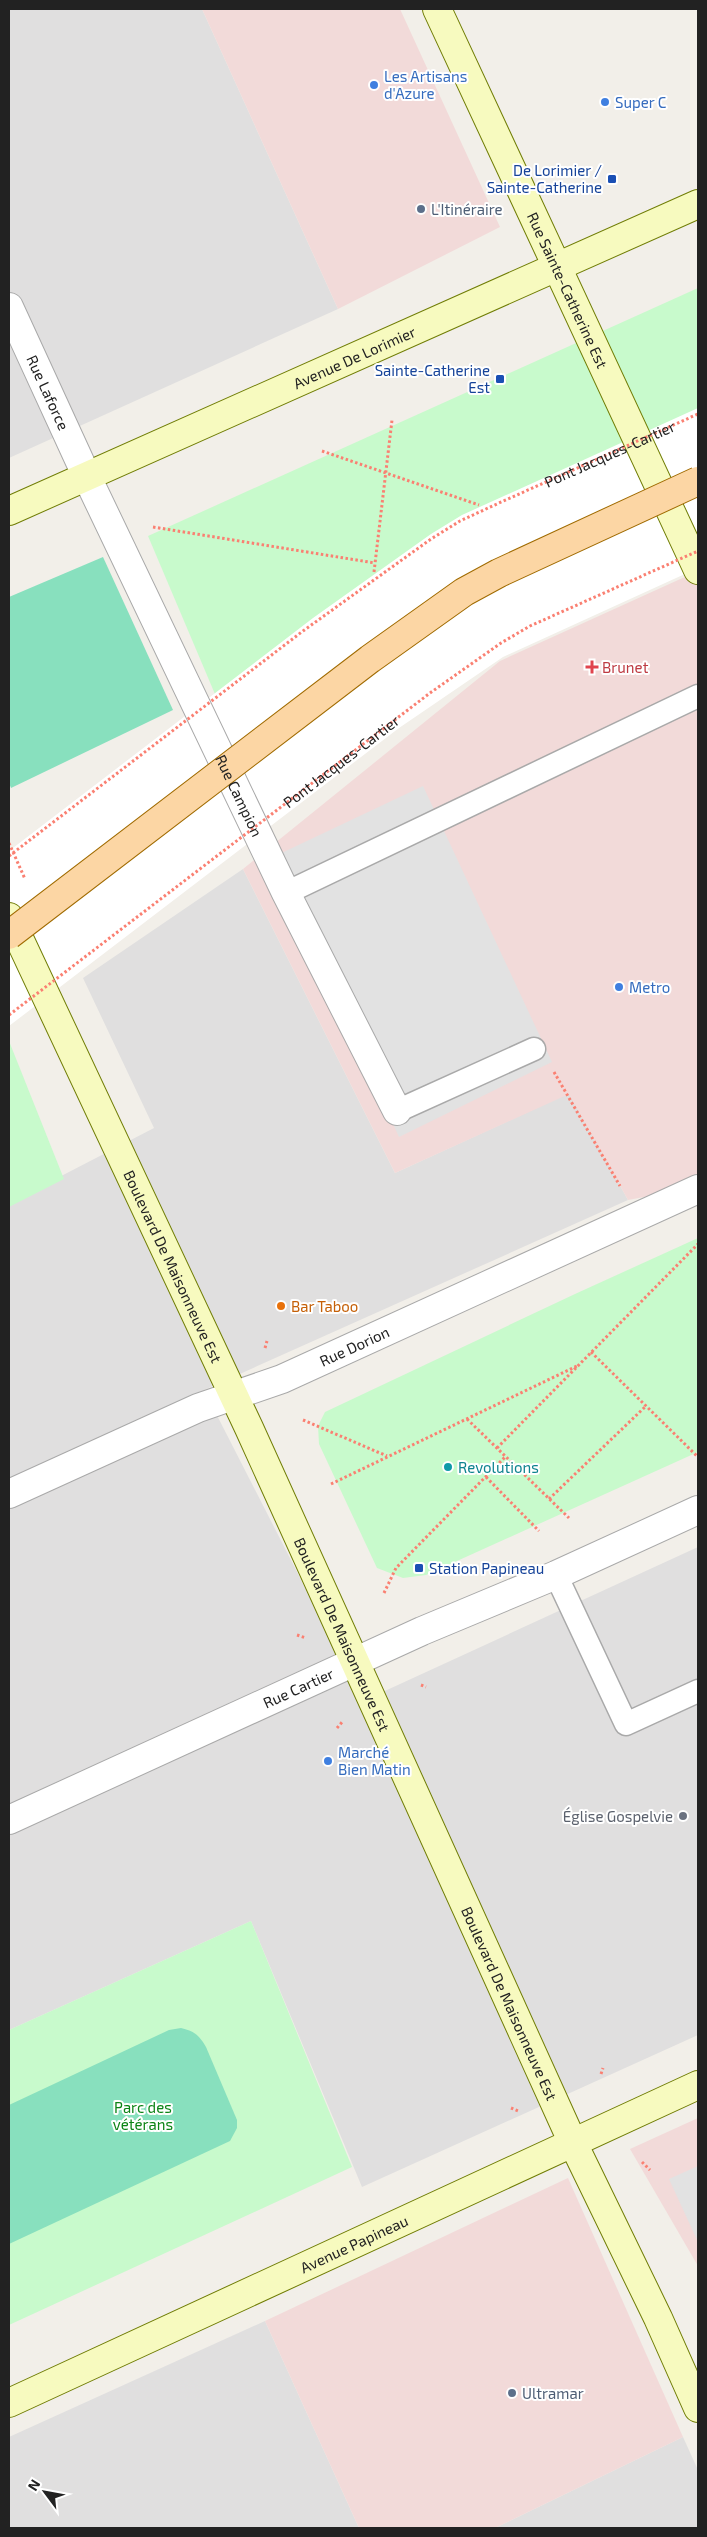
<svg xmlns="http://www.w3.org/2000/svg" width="707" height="2537" font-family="'Exo 2',sans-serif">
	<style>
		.residential { fill: #e0dfdf }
		.commercial { fill: #f2dad9 }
		.park { fill: #c8facc }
		.pitch { fill: #88e0be }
		.parking { fill: #e2e2e2 }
		.pier { fill: #fff }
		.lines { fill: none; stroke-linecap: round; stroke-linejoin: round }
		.lane-casing { stroke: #a9a9a9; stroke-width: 25 }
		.street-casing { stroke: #a9a9a9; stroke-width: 30 }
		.secondary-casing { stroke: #707d05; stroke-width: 30 }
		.path { stroke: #fa8072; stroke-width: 3; stroke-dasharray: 2.5 2.5; stroke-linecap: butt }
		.lane { stroke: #fff; stroke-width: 22 }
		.street { stroke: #fff; stroke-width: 28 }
		.secondary { stroke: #f7fabf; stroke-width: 28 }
		.primary-bridge-casing { stroke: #a06b00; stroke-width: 30; stroke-linecap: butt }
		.path-bridge { stroke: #fa8072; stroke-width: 3; stroke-dasharray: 2.5 2.5; stroke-linecap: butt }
		.primary-bridge { stroke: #fcd6a4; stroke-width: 28 }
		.shop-dot { fill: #3f7fe0; stroke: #fff; stroke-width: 2 }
		.transit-dot { fill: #1a4fb4; stroke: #fff; stroke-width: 2 }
		.service-dot { fill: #5c6f8a; stroke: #fff; stroke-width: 2 }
		.health-dot { fill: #e0444e; stroke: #fff; stroke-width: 2 }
		.food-dot { fill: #e8710a; stroke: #fff; stroke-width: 2 }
		.culture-dot { fill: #0f9aa8; stroke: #fff; stroke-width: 2 }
		.worship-dot { fill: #6b7280; stroke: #fff; stroke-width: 2 }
		.labels { text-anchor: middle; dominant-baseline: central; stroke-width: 4; stroke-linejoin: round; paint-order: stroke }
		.shop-label { font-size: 15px; fill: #366cbe; stroke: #fff; text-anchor: start }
		.transit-label { font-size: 15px; fill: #164399; stroke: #fff; text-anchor: end }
		.service-label { font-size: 15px; fill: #4e5e75; stroke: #fff; text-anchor: start }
		.street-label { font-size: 15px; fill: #222; stroke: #fff }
		.health-label { font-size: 15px; fill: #be3a42; stroke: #fff; text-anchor: start }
		.food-label { font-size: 15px; fill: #c56008; stroke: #fff; text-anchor: start }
		.culture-label { font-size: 15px; fill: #0d838f; stroke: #fff; text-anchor: start }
		.worship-label { font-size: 15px; fill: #5b616d; stroke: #fff; text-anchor: end }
		.park-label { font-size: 15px; fill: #0c8416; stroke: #fff }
	</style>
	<rect width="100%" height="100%" fill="#f2efe9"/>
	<g class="residential">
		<path d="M9,9H202L338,309L9,458Z"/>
		<path d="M243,869L395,1173L569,1093L628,1200L204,1390L363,1701L698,1547V2035L362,2187L251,1921L9,2030V1203L154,1128L83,978Z"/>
		<path d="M265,2321L359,2528H9V2437Z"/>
		<path d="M683,2437L698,2470V2528H495Z"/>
	</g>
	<g class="commercial">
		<path d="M202,9H400L500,227L338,309Z"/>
		<path d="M698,571V1187L628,1200L569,1094L395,1173L243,869L500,661Z"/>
		<path d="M698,2118V2266L630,2149Z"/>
		<path d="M568,2178L683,2437L495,2528H359L265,2321Z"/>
	</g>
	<g class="park">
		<path d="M698,288V554L248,772L148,536Z"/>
		<path d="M9,1041L64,1179L9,1207Z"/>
		<path d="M698,1238V1452L426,1575L403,1578L377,1568L319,1444L318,1426L325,1412L575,1294Z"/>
		<path d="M251,1921L352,2167L9,2325V2030Z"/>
	</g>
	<g class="pitch">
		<path d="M103,557L173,710L11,788L9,783V597Z"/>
		<path d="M181,2028C194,2031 199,2035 206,2047L237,2120V2128L230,2141L9,2244V2105L169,2030Z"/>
	</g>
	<g class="parking">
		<path d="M423,786L552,1062L399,1137L271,858Z"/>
		<path d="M698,2166V2242L669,2179Z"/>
	</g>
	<path class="pier" d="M698,408V568L503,657L399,728L9,1026V851L313,618L431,534L462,515Z"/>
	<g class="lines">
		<g class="lane-casing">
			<g id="lane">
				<path d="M286,893L698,696"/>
				<path d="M397,1111L534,1049"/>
				<path d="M556,1575L626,1724L698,1691"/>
			</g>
		</g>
		<g class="street-casing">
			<g id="street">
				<path id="s1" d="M9,307L87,477L286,893L397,1111"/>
				<path id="s2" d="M9,1494L198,1408L282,1379L698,1189"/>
				<path id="s3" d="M9,1820L422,1631L556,1575L698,1510"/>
			</g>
		</g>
		<g class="secondary-casing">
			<g id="secondary">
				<path id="s4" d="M437,9L698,570"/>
				<path id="s5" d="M9,511L698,204"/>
				<path id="s6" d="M9,917L249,1428L572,2141L658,2318L698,2408"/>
				<path id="s7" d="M9,2403L698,2085"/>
			</g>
		</g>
		<g class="path">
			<path d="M322,451L479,505"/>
			<path d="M153,527L375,563"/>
			<path d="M374,572L392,420"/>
			<path d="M9,843L25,879"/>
			<path d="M554,1072L620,1186"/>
			<path d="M265,1348L267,1341"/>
			<path d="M591,1352L698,1457"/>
			<path d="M467,1419L569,1518"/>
			<path d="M303,1420L387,1456"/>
			<path d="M497,1448L698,1244"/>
			<path d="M486,1477L539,1531"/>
			<path d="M331,1484L577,1366"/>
			<path d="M549,1499L646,1406"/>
			<path d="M384,1593L396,1568L506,1456"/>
			<path d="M297,1635L306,1638"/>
			<path d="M421,1685L426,1687"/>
			<path d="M337,1728L343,1721"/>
			<path d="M601,2074L603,2068"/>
			<path d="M511,2108L518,2111"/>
			<path d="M642,2162L650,2170"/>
		</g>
		<use href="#lane" class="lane"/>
		<use href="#street" class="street"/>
		<use href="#secondary" class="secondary"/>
		<g class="primary-bridge-casing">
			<path id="primary-bridge" d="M9,935L370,659L464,592L499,573L698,481"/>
		</g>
		<g class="path-bridge">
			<path id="s8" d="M9,856L303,631L431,539L460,521L499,503L698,414"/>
			<path id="s9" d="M9,1015L430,693L501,643L530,626L698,551"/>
		</g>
		<use href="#primary-bridge" class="primary-bridge"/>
	</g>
	<g class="shop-dot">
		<circle cx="374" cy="85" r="5"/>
		<circle cx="605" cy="102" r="5"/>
		<circle cx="619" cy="987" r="5"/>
		<circle cx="328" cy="1761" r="5"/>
	</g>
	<g class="transit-dot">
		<rect x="607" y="174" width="10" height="10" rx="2.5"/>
		<rect x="495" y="374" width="10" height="10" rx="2.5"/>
		<rect x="414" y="1563" width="10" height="10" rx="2.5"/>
	</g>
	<g class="service-dot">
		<circle cx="421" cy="209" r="5"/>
		<circle cx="512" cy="2393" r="5"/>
	</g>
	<path class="health-dot" d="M589.5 659.5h5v5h5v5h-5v5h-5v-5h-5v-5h5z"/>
	<circle class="food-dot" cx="281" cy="1306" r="5"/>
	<circle class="culture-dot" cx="448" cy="1467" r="5"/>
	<circle class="worship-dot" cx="683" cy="1816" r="5"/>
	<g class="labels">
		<g class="shop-label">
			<text x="384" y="76">Les Artisans<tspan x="384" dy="17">d'Azure</tspan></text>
			<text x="615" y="102">Super C</text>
			<text x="629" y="987">Metro</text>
			<text x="338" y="1752">Marché<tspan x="338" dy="17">Bien Matin</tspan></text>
		</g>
		<g class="transit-label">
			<text x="602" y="170">De Lorimier /<tspan x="602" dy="17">Sainte-Catherine</tspan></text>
			<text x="490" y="370">Sainte-Catherine<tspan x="490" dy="17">Est</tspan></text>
			<text x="429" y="1568" text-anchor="start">Station Papineau</text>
		</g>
		<g class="service-label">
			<text x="431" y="209">L'Itinéraire</text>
			<text x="522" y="2393">Ultramar</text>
		</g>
		<g class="street-label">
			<text stroke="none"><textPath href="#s4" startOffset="310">Rue Sainte-Catherine Est</textPath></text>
			<text stroke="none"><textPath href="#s5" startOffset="378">Avenue De Lorimier</textPath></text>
			<text stroke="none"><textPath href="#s1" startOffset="94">Rue Laforce</textPath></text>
			<text stroke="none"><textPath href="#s8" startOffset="726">Pont Jacques-Cartier</textPath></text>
			<text stroke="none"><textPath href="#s9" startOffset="418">Pont Jacques-Cartier</textPath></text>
			<text stroke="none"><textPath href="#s1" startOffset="540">Rue Campion</textPath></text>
			<text stroke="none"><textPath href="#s6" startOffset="386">Boulevard De Maisonneuve Est</textPath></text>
			<text stroke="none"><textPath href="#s2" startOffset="376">Rue Dorion</textPath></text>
			<text stroke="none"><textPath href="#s6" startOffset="791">Boulevard De Maisonneuve Est</textPath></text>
			<text stroke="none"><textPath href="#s3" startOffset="318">Rue Cartier</textPath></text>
			<text stroke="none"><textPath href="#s6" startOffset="1196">Boulevard De Maisonneuve Est</textPath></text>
			<text stroke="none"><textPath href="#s7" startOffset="380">Avenue Papineau</textPath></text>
		</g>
		<g class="health-label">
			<text x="602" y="667">Brunet</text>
		</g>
		<g class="food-label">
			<text x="291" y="1306">Bar Taboo</text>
		</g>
		<g class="culture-label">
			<text x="458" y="1467">Revolutions</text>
		</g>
		<g class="worship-label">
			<text x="673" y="1816">Église Gospelvie</text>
		</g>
		<g class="park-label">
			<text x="143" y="2107">Parc des<tspan x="143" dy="17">vétérans</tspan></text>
		</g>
	</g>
	<rect width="707" height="2537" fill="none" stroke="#222222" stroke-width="20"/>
	<g transform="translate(45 2492) rotate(302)" stroke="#ffffff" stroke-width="4" paint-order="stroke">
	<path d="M0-4L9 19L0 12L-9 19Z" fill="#222222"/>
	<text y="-8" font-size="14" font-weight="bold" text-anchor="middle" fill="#222222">N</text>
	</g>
</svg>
